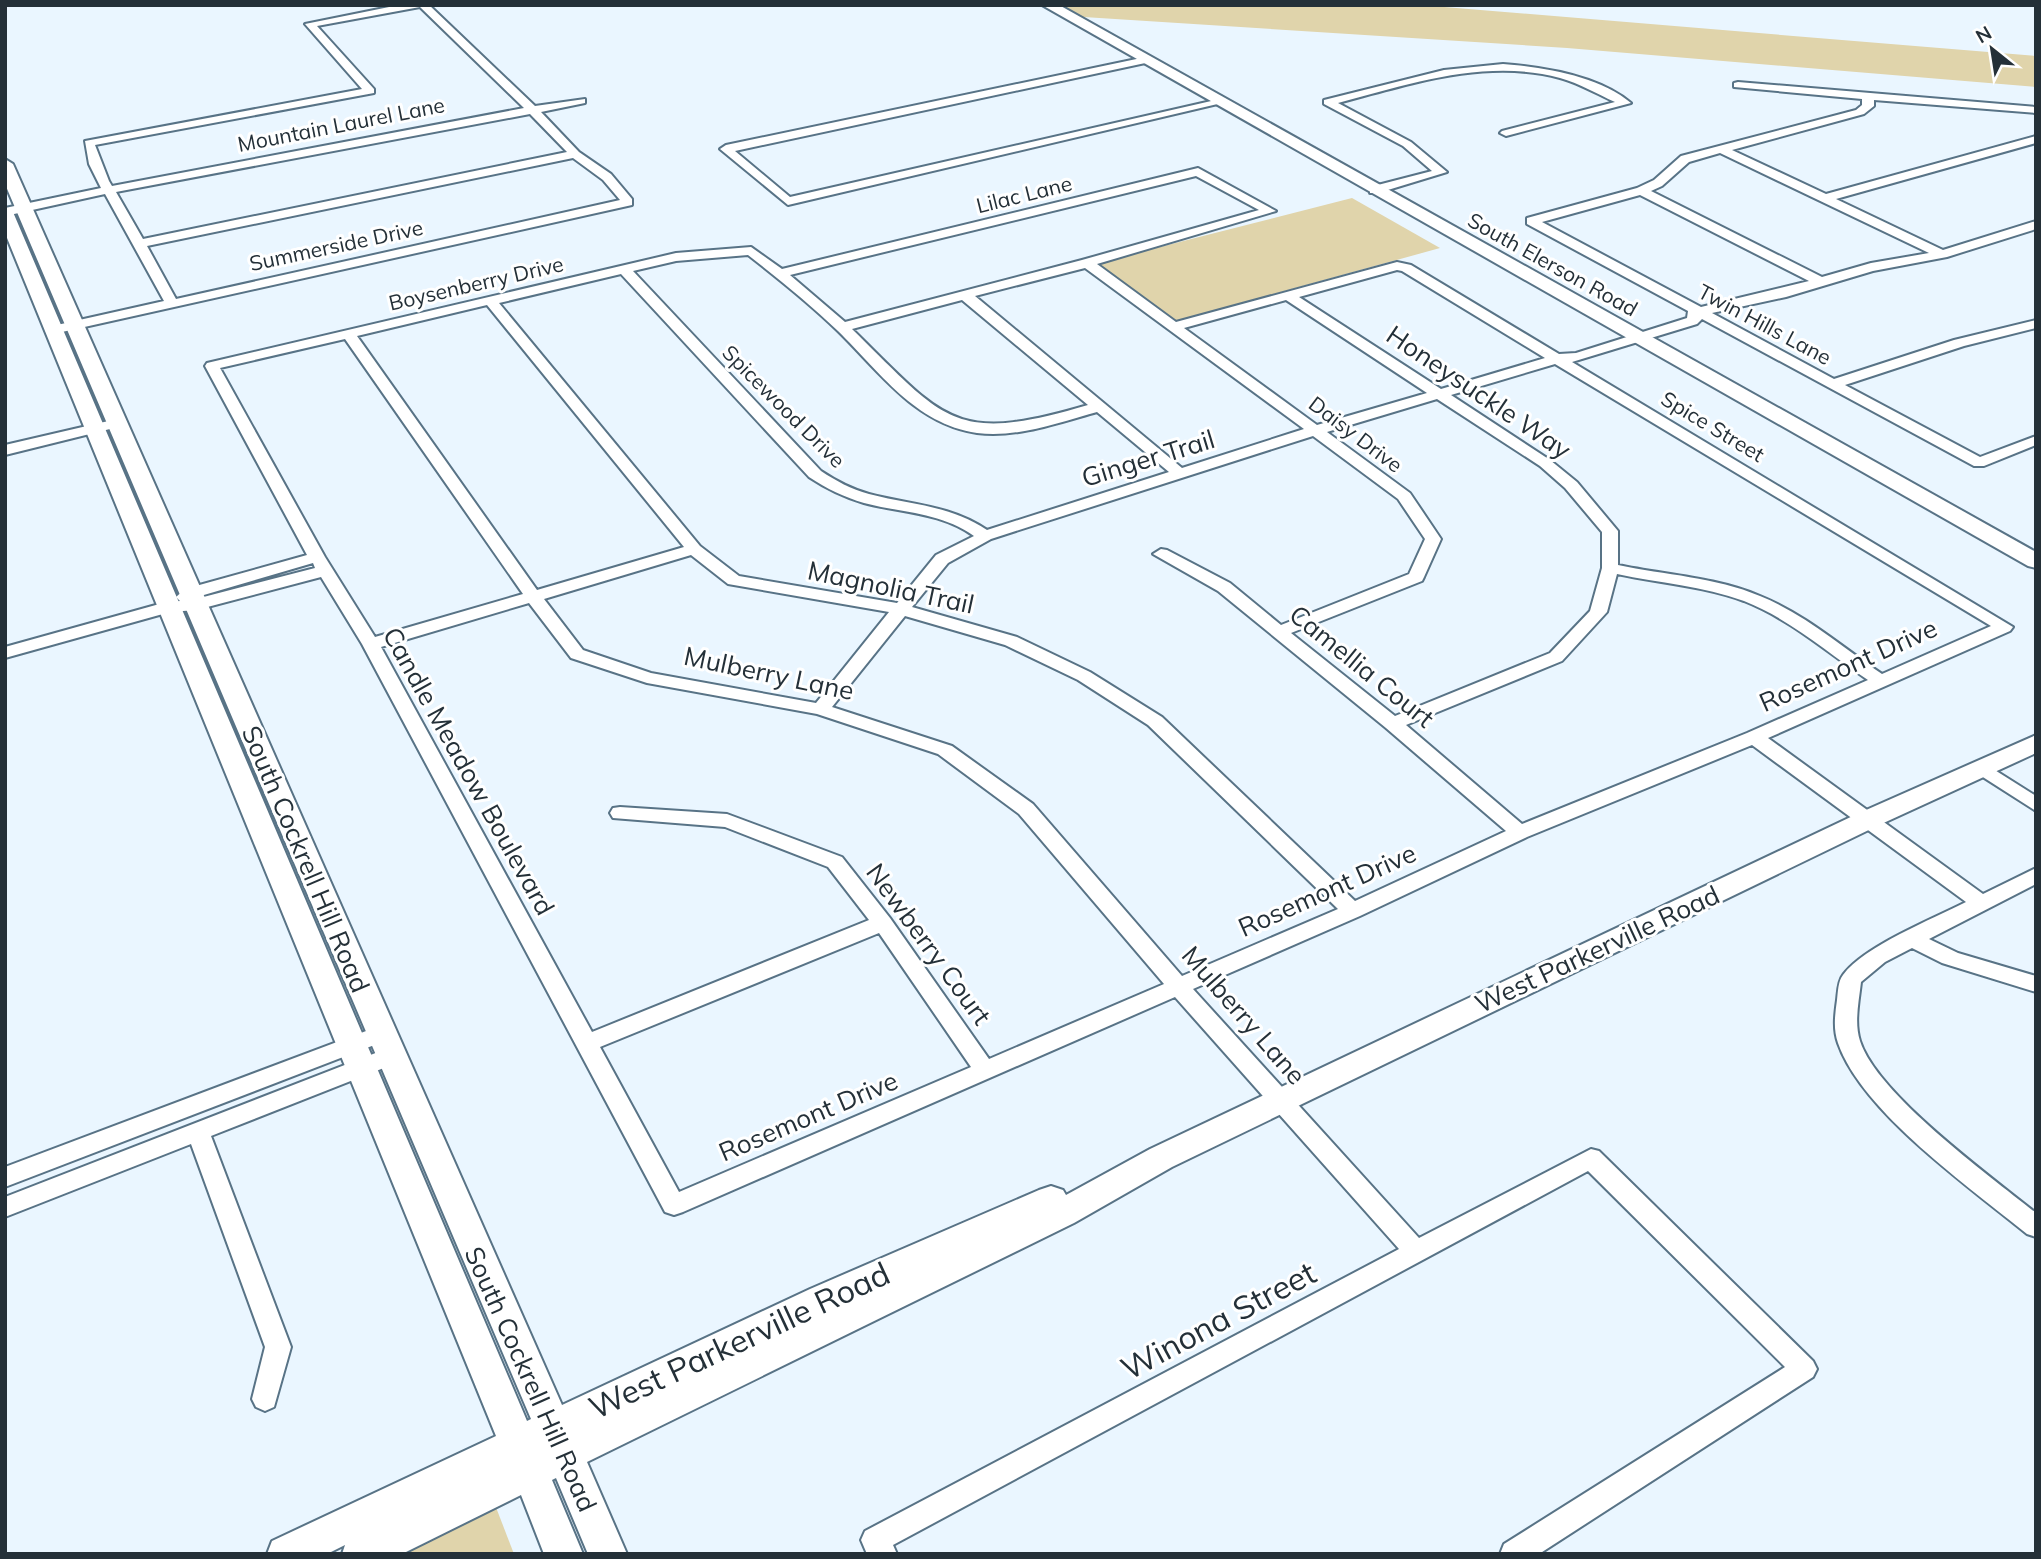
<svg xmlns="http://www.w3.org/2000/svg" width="2041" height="1559" font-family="Mulish,sans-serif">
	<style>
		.green { fill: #e0d4ab }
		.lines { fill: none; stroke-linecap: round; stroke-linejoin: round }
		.street-casing { stroke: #587386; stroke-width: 4 }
		.secondary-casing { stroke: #587386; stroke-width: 4 }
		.street { fill: #fff; fill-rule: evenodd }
		.secondary { fill: #fff; fill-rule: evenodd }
		.labels { text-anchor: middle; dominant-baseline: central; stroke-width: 6; stroke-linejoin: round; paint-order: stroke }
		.far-street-label { font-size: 21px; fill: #243038; stroke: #fff }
		.street-label { font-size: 26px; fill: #243038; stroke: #fff }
		.near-street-label { font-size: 32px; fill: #243038; stroke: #fff }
	</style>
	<rect width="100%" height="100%" fill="#eaf6ff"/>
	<g class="green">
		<path d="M1051,5H1420L2036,56V87L1567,48L1068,16Z"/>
		<path d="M1352,198L1440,248L1173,322L1093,264Z"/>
		<path d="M492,1497L514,1554H374Z"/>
	</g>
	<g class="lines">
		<g class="street-casing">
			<g id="street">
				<path d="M399,5H429L535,106L585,99V103L541,112L579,152L611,174L632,199V205L53,334L48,333V327L164,301L105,194L5,216V208L101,188L89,164L85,141L362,89L305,24ZM420,7L524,108L112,186L109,181L95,145L374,93V89L317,26ZM530,114L567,152L143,239L116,192ZM573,158L603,180L620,200L176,299L147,246Z"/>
				<path d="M1146,57L1151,60L1150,62L735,151L790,197L1220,99L1226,102L788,205L720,149L726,145Z"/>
				<path d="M1503,64C1543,67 1599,76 1631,103L1506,136L1500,133L1502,131L1615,102C1597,94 1579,83 1560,78C1486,58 1410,84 1338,103L1411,142L1447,172L1378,193H1370V187L1432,171L1403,146L1324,104V100L1444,70Z"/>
				<path d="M1738,82L2036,107V113L1874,100V106L1864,114L1732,150L1826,194L2036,136V143L1836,199L1943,250L2036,221V229L1947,257L1873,271L1786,297L1712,313L1834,379L1954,340L2036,320V328L1964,346L1845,385L1980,457L2036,436V445L1984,466H1974L1702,319L1697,324L1572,362L2013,627L2010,631L1768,738L1983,894L2036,868V884L1929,939L1958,953L2036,976V992L1942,963L1912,948L1885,962L1861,982C1859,1001 1854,1022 1860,1041C1877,1094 1990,1176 2036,1213V1237L2027,1234C1971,1188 1862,1112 1838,1043C1833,1029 1835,1014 1837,1000C1838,992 1838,981 1843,975C1864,946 1933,919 1966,902L1752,745L1527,837L1360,916L1193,989L1419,1238L1591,1149L1599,1151L1813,1361L1817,1369L1813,1377L1539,1554H1500L1504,1544L1785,1367L1588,1171L893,1545L897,1554H867L861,1540L865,1531L1399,1249L1175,997L683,1212L674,1215L665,1212L362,644L321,577L196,610L170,612L5,658V647L163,603L180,601L176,597L185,589L307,555L205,366L207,363L676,253L751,247L782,269L1198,168L1276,211L1097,264L1176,322L1397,262L1411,265L1559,354L1576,353L1687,318L1688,311L1527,224V218L1637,188L1654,180L1681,156L1856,110L1862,105V99L1734,87V83ZM1720,153L1929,253L1871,263L1822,277L1651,191L1662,186L1689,162ZM1196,176L1259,210L1082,260L845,322L790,275ZM1640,195L1809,281L1701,307L1542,222ZM748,255C779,279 810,304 838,331C879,371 915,424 977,433C1017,438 1058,423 1097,412L1169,472L987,530C950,505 911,505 869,494C851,489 836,481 821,471L633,271L676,261ZM1085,268L1304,429L1182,468L975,296ZM1397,270L1402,271L1545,358L1441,389L1299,297ZM621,274L809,477C827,489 844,497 864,503C902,513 940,512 974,536L936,555L897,603L739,576L700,546L499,303ZM962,300L1088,405C953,445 945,420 852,329ZM1286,300L1427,393L1317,425L1184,328ZM487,305L684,547L537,590L357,336ZM345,339L523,594L375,637L325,557L220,368ZM1555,364L1991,626L1882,674C1842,647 1805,614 1760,596C1715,577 1665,575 1618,565V531L1577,482L1550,460L1451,395ZM1437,399L1540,466L1565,488L1602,532V568L1590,611L1550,653L1395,716L1291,633L1422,581L1424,577L1441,539L1410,493L1327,432ZM1313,436L1398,499L1425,539L1409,574L1281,625L1230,583L1167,550L1161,549L1153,554L1218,591L1386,728L1506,831L1355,901L1162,717L1090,672L1017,637L912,607L948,563L991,539ZM691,555L728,584L889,612L816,703L651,673L583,650L544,599ZM313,563L315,568L192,600L197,597ZM1617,574C1659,583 1703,586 1744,601C1790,619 1828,653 1868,680L1747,733L1522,824L1406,725L1562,661L1607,612ZM529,603L571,658L647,683L817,714L938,754L1019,814L1164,984L989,1059L890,918L842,857L727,814L620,807L613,808L610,813L613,818L725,827L828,867L869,920L592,1032L381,647ZM905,616L1005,645L1078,680L1148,725L1338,909L1182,976L1033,804L952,746L832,707ZM879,933L971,1067L679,1192L600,1047Z"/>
				<path d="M117,419L124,423L122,426L5,455V445Z"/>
				<path d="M1982,762L2036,796V811L1975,772L1972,768L1975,764Z"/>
				<path d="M382,1025L390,1027L393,1033L390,1039L5,1187V1167Z"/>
				<path d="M391,1047L399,1050L402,1056L399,1062L211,1136L291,1347L274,1407L265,1411L256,1407L252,1399L265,1347L191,1144L5,1217V1197Z"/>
			</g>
		</g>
		<g class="secondary-casing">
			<g id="secondary">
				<path d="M1042,5H1059L2036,552V568L2028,566Z"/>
				<path d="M5,159L13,164L562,1405L810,1289L1039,1190L1051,1186L1063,1190L1066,1195L1150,1149L1857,814L2036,735V753L1877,826L1172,1167L1074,1223L587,1462L627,1554H588L556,1478L552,1480L583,1554H544L521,1495L402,1554H342L345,1545L327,1554H267L272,1541L496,1436L5,233V207L13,212L527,1421L531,1419L5,184Z"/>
			</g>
		</g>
		<use href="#street" class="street"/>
		<use href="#secondary" class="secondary"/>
	</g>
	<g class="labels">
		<g class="far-street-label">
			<text transform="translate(341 124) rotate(-11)">Mountain Laurel Lane</text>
			<text transform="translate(1024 194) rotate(-14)">Lilac Lane</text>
			<text transform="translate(336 245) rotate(-12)">Summerside Drive</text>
			<text transform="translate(1553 264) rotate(29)">South Elerson Road</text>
			<text transform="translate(476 283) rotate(-13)">Boysenberry Drive</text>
			<text transform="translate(1765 324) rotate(28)">Twin Hills Lane</text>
			<text transform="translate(784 406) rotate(45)">Spicewood Drive</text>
			<text transform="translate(1713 426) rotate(31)">Spice Street</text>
			<text transform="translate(1356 434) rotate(37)">Daisy Drive</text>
		</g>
		<g class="street-label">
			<text transform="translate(1479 392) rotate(34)">Honeysuckle Way</text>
			<text transform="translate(1148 458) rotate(-17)">Ginger Trail</text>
			<text transform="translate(891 587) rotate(12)">Magnolia Trail</text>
			<text transform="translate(1848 665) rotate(-24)">Rosemont Drive</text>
			<text transform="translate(1362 666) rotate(39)">Camellia Court</text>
			<text transform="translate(769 673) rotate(12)">Mulberry Lane</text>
			<text transform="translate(469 771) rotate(61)">Candle Meadow Boulevard</text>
			<text transform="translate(306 859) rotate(67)">South Cockrell Hill Road</text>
			<text transform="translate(1327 890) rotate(-24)">Rosemont Drive</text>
			<text transform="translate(929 944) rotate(54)">Newberry Court</text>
			<text transform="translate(1597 949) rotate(-25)">West Parkerville Road</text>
			<text transform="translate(1244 1015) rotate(49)">Mulberry Lane</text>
			<text transform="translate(808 1116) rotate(-23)">Rosemont Drive</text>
			<text transform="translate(531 1379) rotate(66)">South Cockrell Hill Road</text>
		</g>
		<g class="near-street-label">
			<text transform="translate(1218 1320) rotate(-28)">Winona Street</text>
			<text transform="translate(739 1340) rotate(-25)">West Parkerville Road</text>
		</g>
	</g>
	<rect width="2041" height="1559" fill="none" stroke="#243038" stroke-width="14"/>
	<g transform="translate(1992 49) rotate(330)" stroke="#ffffff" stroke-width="5" paint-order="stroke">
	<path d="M0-5L12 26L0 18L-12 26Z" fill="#243038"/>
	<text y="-10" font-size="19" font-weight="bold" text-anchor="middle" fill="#243038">N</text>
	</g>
</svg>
